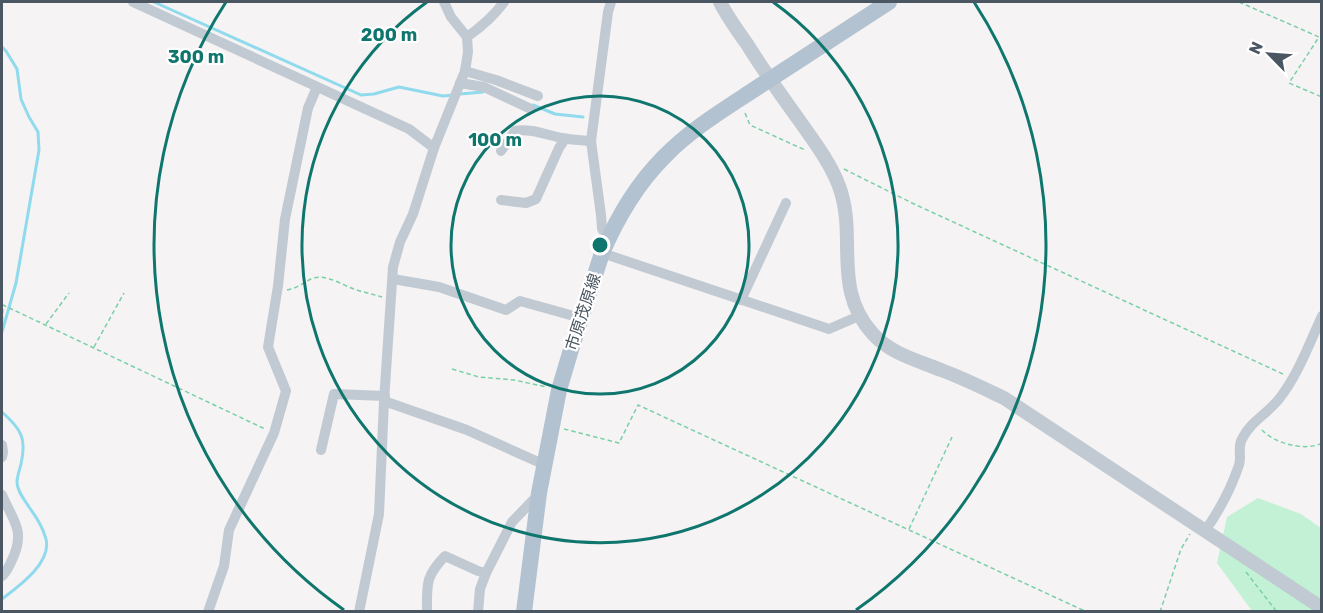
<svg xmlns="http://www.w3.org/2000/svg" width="1323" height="613" font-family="Rubik,'Noto Sans JP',sans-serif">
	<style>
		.green { fill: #c3f1d5 }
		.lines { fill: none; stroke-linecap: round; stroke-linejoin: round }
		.stream { stroke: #90daee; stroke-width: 3 }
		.path { stroke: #7ad0a6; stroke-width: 1.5; stroke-dasharray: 4.5 3; stroke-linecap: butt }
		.minor { stroke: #c1cad2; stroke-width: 10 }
		.tertiary { stroke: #c1cad2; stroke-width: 14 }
		.primary { stroke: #b3c2d1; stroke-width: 16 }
		.ring { fill: none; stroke: #0f766e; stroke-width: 3 }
		.labels { text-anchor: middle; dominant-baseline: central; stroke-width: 4.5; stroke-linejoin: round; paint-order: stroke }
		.street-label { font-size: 16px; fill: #4a5661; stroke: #fff }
		.centre { fill: #0f766e; stroke: #fff; stroke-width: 3 }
		.ring-label { font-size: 18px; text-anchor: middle; font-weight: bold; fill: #0f766e; stroke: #fff; stroke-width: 4.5; stroke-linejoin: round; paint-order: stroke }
	</style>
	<rect width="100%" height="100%" fill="#f5f3f3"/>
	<path class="green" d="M1258,498L1301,514L1321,528V611H1252L1217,563L1227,517Z"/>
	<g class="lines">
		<g class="stream">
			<path d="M154,2L361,95L374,94L399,87L443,96L453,95"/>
			<path d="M2,47L6,51L17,69L21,99L29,117L38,132L39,150L16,283L2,332"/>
			<path d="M460,94L483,92"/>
			<path d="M533,105L555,114L583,117"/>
			<path d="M2,412C21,429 27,438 21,464C20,469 17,476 17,482C17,491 24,499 29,507C36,517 43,527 46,539C52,563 18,587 2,599"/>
		</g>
		<g class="path">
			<path d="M1239,2L1319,37L1289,83L1322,97"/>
			<path d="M745,113L750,125L805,150"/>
			<path d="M844,169L912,203L1283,374"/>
			<path d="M287,290C298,288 304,282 313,278C327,274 342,285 354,289C363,292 372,294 382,297"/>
			<path d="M46,324L69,293"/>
			<path d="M2,336L3,305L265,429"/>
			<path d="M94,347L124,293"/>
			<path d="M452,369L479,377L514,380L547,387"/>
			<path d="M564,429L619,443L638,405L1087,612"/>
			<path d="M1262,430C1274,443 1305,452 1322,443"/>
			<path d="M909,529L952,437"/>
			<path d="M1246,572L1277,612"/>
			<path d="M1160,612L1181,549L1190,534"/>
		</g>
		<g class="minor">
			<path d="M133,2L409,129L434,148"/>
			<path d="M467,37C481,27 494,16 504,2"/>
			<path d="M465,71L496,80L538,96"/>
			<path d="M460,83L484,87L531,109"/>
			<path d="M501,151L515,131C530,128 547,135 562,138C572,140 582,140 591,141"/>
			<path d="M501,200L526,203L536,199L559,148L565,139"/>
			<path d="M608,238L602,229L601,215L591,141L608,12L611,2"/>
			<path d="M602,253L829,329L859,316"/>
			<path d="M393,279L439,287L506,310L520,301L581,318"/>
			<path d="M741,300L786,203"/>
			<path d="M384,401L467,430L545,465"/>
			<path d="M2,445L3,452L2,457"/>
			<path d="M321,450L334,394L385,396"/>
			<path d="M2,495C13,521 26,530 12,560C9,566 7,572 2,576"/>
			<path d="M1205,531C1219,511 1231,489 1239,465C1242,456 1237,448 1242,439C1250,422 1268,413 1279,399C1298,375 1309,344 1322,316"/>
			<path d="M208,612L224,566L229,530L274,433L286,391L268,347L278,286L285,219L308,108L317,87"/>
			<path d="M359,612L379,514L384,401L393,267L400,242L413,214L434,148L465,71L468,52L467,37L451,17L444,2"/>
			<path d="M427,612C427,584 425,577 445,556L478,571L486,573"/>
			<path d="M478,612L480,589L486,573L512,522L538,495"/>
		</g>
		<path class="tertiary" d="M720,2C727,16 737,30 747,44C763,70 781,95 799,120C813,140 830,162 839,186C858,237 831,288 873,334C891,354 917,360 941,370C963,378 983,388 1004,398L1322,608"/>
		<path class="primary" d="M524,612L539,493L559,390L570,353L602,253C617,218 637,184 664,157C690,130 723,110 755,89C799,60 844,31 889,2"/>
	</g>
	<g class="ring">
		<circle cx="600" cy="245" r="149"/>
		<path d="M773 2A298 298 0 1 1 427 2"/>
		<path d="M344 610A446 446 0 0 1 226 2M974 2A446 446 0 0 1 856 610"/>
	</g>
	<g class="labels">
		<g class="street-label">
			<text transform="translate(583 312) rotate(-72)">市原茂原線</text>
		</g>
	</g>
	<circle cx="600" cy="245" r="9" class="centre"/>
	<g class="ring-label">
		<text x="389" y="41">200 m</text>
		<text x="196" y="63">300 m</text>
		<text x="495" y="146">100 m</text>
	</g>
	<rect width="1323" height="613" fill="none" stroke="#4a5661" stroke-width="6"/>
	<g transform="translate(1269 54) rotate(295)" stroke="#ffffff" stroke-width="4.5" paint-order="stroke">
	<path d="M0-4.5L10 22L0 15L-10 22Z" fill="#4a5661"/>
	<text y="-9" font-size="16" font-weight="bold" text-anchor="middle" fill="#4a5661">N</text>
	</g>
</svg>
